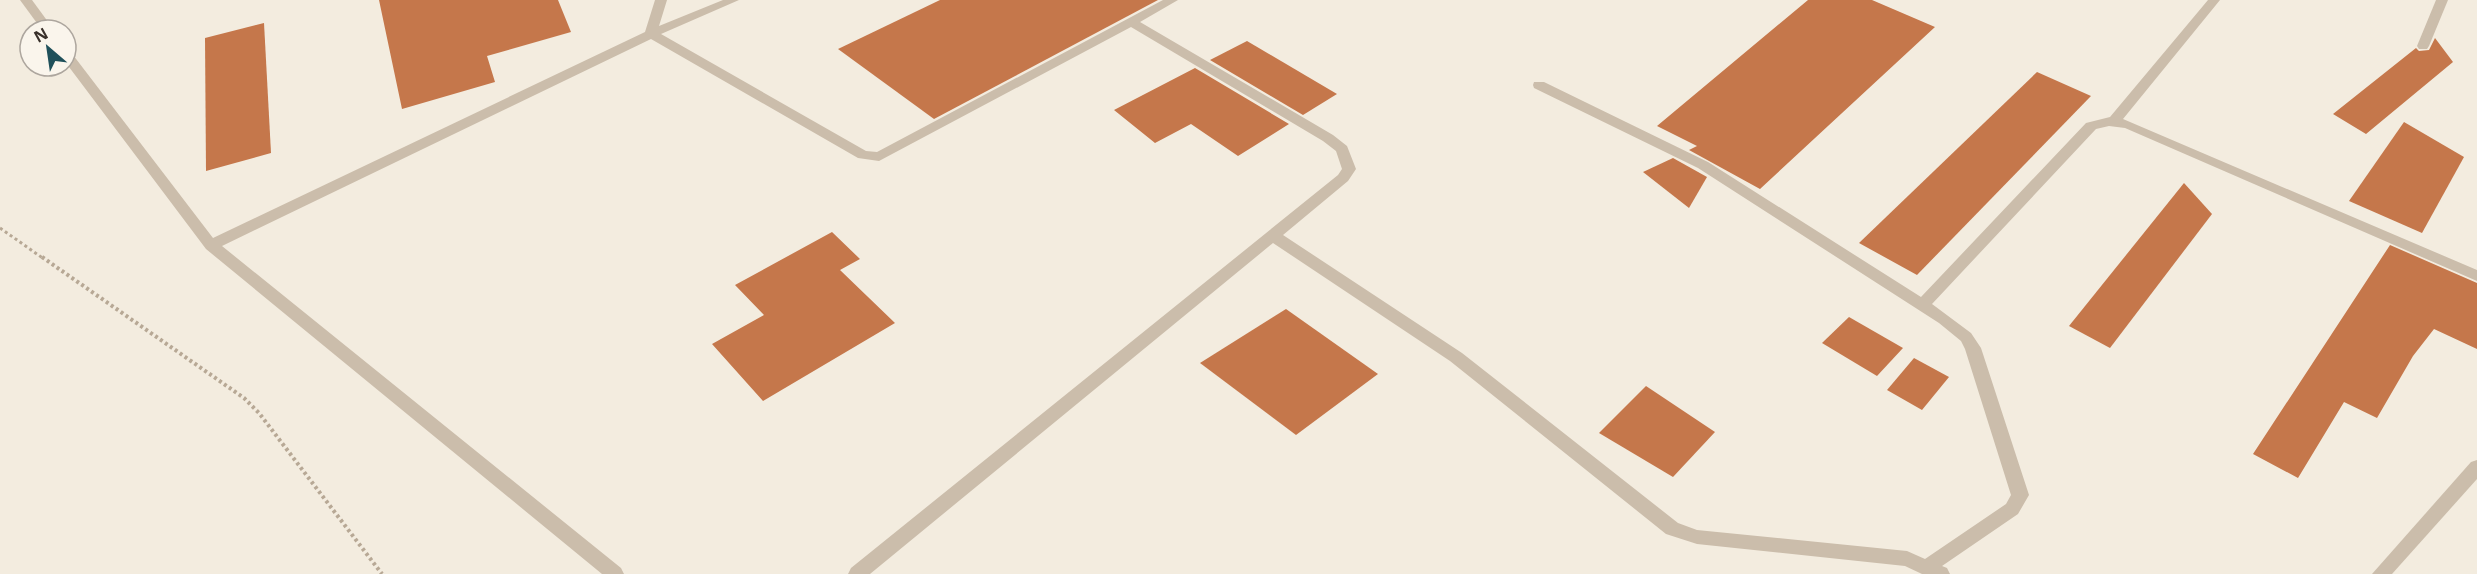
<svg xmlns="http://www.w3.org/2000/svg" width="2477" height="574" font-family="'Noto Sans',sans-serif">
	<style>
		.building { fill: #c5774b }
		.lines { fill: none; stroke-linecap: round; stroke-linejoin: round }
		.path-far1 { stroke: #b7a895; stroke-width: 3; stroke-dasharray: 3 3; stroke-linecap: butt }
		.path { stroke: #b7a895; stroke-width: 4; stroke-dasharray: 3 3; stroke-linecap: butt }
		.minor { fill: #cbbdab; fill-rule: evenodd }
	</style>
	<rect width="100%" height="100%" fill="#f3ecdf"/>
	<g class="building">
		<path d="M379,0H558L571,32L487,56L495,82L402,109Z"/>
		<path d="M940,0H1158L934,119L838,49Z"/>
		<path d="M1808,0H1872L1935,27L1760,189L1689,150L1697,146L1657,126Z"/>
		<path d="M264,23L271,153L206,171L205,38Z"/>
		<path d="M2435,38L2453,62L2366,134L2333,114L2416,48L2419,51L2429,50Z"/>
		<path d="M1247,41L1337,94L1303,115L1210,60Z"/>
		<path d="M1195,68L1289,124L1238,156L1191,124L1155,143L1114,110Z"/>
		<path d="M2037,72L2091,96L1917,275L1859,243Z"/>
		<path d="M2404,122L2464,157L2422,233L2349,201Z"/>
		<path d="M1673,158L1707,177L1689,208L1643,172Z"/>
		<path d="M2184,183L2212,214L2110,348L2069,326Z"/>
		<path d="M832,232L860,259L840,270L895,323L763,401L712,344L764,315L735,285Z"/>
		<path d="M2390,245L2477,283V349L2434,329L2413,356L2377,418L2344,402L2298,478L2253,454Z"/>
		<path d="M1286,309L1378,374L1296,435L1200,363Z"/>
		<path d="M1849,317L1903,348L1877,376L1822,343Z"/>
		<path d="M1914,358L1949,377L1922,410L1887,390Z"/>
		<path d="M1646,386L1715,432L1673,477L1599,433Z"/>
	</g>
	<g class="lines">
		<path class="path-far1" d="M0,228L44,259"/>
		<path class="path" d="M42,257L244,398L259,413L382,574"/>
		<g class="minor">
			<path d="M20,0H32L54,30H42Z"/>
			<path d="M655,0H667L659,26L723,0H739L661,34L866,151L877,152L1163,0H1178L1140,22L1333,135L1347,146L1356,169L1348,181L1283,235L1462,353L1678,523L1697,530L1907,551L1925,559L2006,504L2011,495L1965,349L1961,341L1939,323L1698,168L1534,88L1533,85L1534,82H1544L1708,162L1921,297L2086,123L2110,117L2208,0H2220L2123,119L2477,270V281L2125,128L2109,126L2096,129L1932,304L1971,333L1981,348L2029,495L2018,514L1942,566L1947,568L1950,574H1922L1905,566L1697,544L1666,534L1450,361L1273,243L870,574H848L851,568L1338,175L1342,169L1336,151L1323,141L1131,27L879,161L858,158L651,39L222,246L621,568L624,574H602L206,249L66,63V50L70,51L213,238L645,32Z"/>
			<path d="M2436,0H2448L2429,46L2427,49H2419L2417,46Z"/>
			<path d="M2477,460V479L2392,574H2372L2471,462Z"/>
		</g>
	</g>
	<g transform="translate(48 48) rotate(331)"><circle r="28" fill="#faf5ec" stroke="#ada69e" stroke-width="1.5"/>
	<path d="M0-4.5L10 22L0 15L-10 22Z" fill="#1f505a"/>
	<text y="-9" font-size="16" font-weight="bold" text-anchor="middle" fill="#39302a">N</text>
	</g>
</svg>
